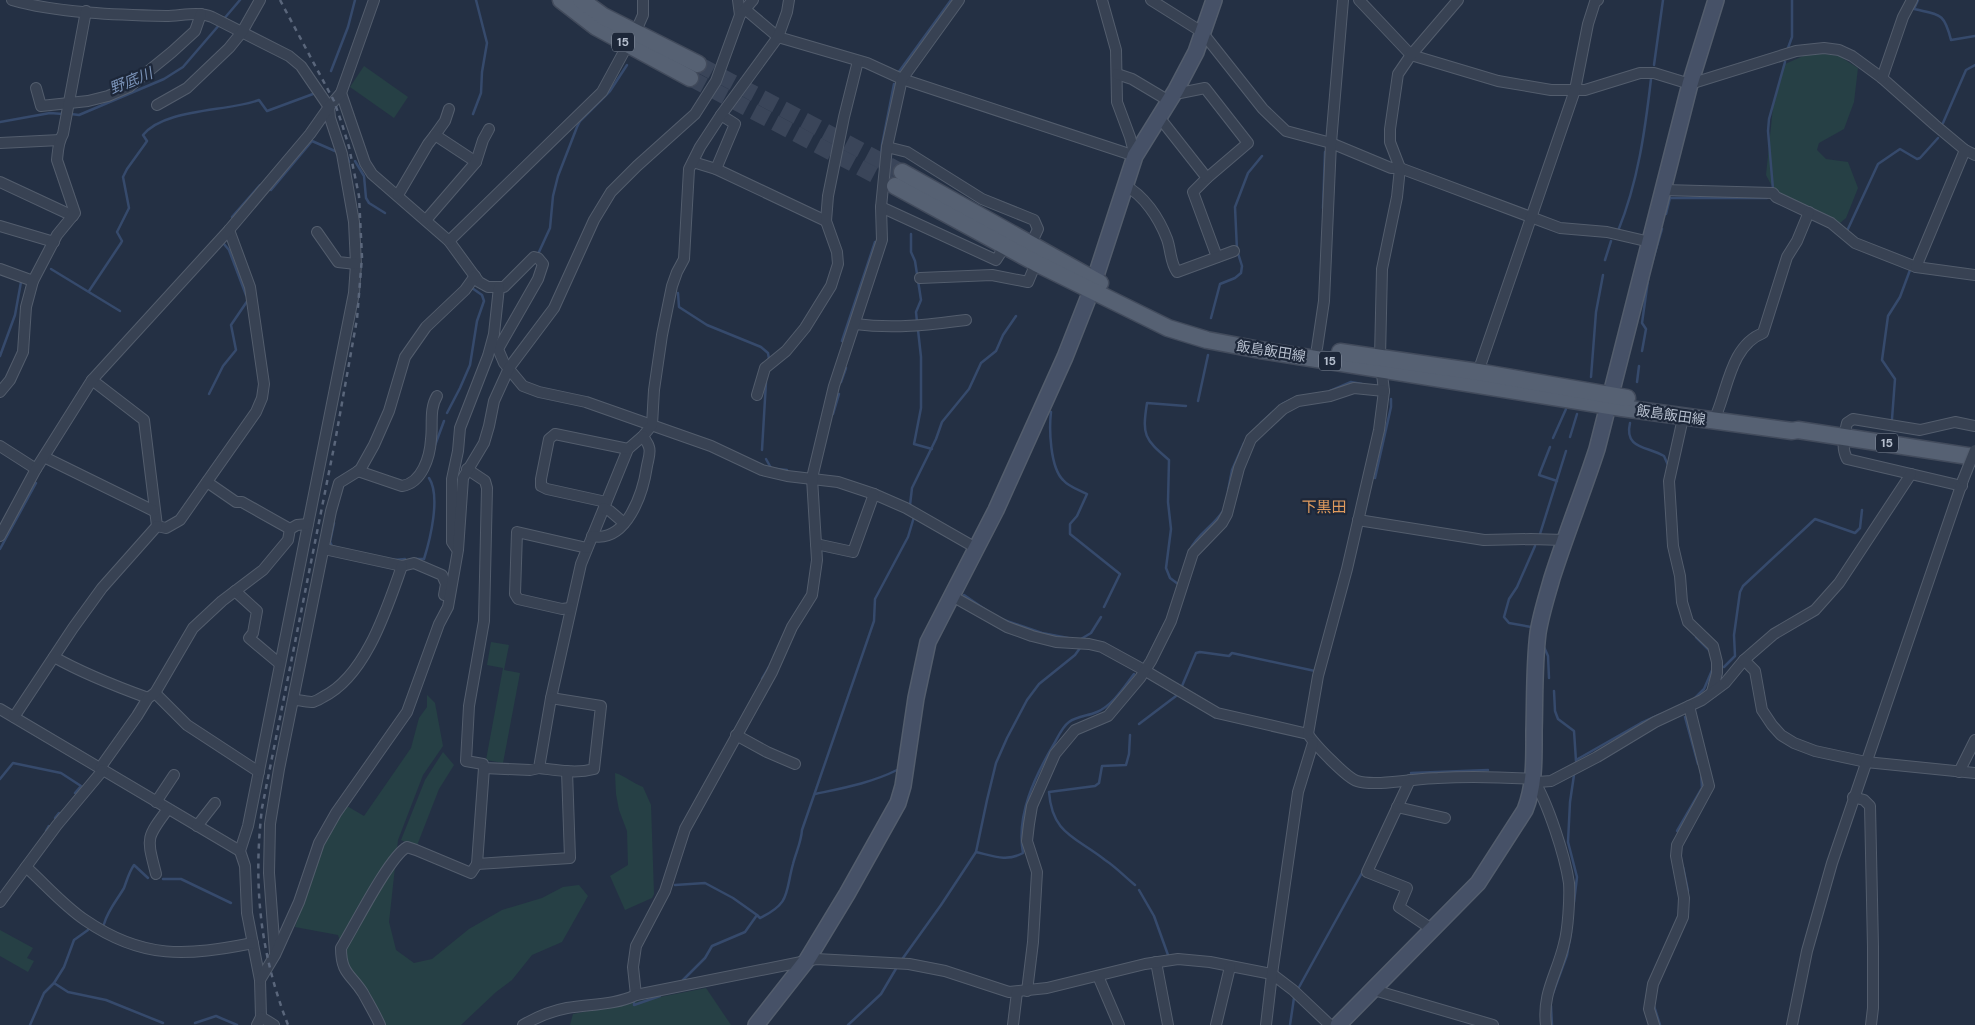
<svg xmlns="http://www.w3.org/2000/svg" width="1975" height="1025" font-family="'DM Sans','Noto Sans JP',sans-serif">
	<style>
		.green { fill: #264045 }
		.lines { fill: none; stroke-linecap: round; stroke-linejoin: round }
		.stream { stroke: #364a6c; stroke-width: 2.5 }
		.primary-tunnel { stroke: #3a4559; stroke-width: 16; stroke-dasharray: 16 8; stroke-linecap: butt }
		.street-casing { stroke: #535d6d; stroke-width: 12 }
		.secondary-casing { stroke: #535d6d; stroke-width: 18 }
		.primary-casing { stroke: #424b5c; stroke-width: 19 }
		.street { stroke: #384253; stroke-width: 10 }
		.secondary { stroke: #465167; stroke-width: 15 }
		.primary { stroke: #566173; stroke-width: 16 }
		.rail { stroke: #5a667b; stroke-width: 2.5; stroke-dasharray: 5 5; stroke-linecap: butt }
		.street-bridge-casing { stroke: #535d6d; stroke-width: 12; stroke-linecap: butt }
		.street-bridge { stroke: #384253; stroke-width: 10 }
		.labels { text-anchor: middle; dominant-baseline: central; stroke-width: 4.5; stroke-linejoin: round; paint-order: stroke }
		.shield { fill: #1d2739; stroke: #8791a1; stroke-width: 1 }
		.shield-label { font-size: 12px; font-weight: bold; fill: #b5becd }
		.street-label { font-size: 14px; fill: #b5becd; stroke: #1d2739 }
		.water-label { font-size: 15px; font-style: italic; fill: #7a92b7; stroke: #1d2739 }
		.neighbourhood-label { font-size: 15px; fill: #e09b5e; stroke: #1d2739 }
	</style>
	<rect width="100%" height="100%" fill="#243044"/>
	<g class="green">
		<path d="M1817,53L1839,56L1858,68L1854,102L1844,129L1819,143L1817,150L1826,159L1848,162L1858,188L1846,218L1840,223L1776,194L1766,175L1773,107L1783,65L1803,56Z"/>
		<path d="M364,66L408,97L394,118L350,87Z"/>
		<path d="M491,642L509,645L504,670L520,673L503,763L486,760L503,668L487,665Z"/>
		<path d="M427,695L435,703L443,746L423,775L398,840L389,922L396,950L414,963L432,959L469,929L502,910L542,898L563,887L579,885L588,896L562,942L532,955L512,980L496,992L461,1025H386L371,999L350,971L338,935L295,927L324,843L347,806L364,816L411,748L419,718L427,707Z"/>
		<path d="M443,752L454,765L439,789L416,848L401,840L425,780Z"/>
		<path d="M615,773C626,776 632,783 643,787L651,805L654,894L652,898L625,910L610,876L628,865L627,831L619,810L616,794Z"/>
		<path d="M0,930L33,948L27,958L34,961L28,972L0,956Z"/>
		<path d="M706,988L731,1025H570L573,1014Z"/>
	</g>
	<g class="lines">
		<g class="stream">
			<path d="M1918,0L1914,9C1940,15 1944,12 1951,40L1975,36"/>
			<path d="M223,20L240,0"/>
			<path d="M1788,48L1792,37V0"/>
			<path d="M1654,65L1663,0"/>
			<path d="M331,71L348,27L355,0"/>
			<path d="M898,73L951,0"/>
			<path d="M71,114L79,115L164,79L183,67L220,24"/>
			<path d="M473,114L481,93L482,72L487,43L476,0"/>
			<path d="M0,122L50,113L63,114"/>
			<path d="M1943,123L1966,70L1975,65"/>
			<path d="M348,158L349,162"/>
			<path d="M355,161L364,176L366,198L369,203L385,213"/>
			<path d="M880,168L882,145L894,84"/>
			<path d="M1773,189L1768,131L1769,119L1785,62"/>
			<path d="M271,190L312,141L335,151"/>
			<path d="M1323,208L1325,152"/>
			<path d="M1666,214L1670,198H1767"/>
			<path d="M232,217L260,185"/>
			<path d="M1618,231C1638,182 1645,131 1651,79"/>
			<path d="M1847,231L1878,164L1900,149L1917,159L1920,158L1938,138"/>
			<path d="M911,234V252L915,261L921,300L916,312L917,322"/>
			<path d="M224,244L229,250L246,295"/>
			<path d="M539,252L550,228L553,196L558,176L577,127L580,121L610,91L627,65"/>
			<path d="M1605,260L1611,241"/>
			<path d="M1651,266L1662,229"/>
			<path d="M51,269L120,311"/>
			<path d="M89,291L121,243L122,241L117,232L129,208L123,177L127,169L145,144L147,141L143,135C165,108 227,112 259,100L267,111L313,94"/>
			<path d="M678,293L679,307L707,325L761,347L768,353L769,359"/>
			<path d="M1211,318L1220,284L1235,278L1241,273L1242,266L1237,250L1235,207L1248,173L1262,156"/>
			<path d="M918,330L921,357V408L914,444L932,449"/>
			<path d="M842,341L875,242"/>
			<path d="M1642,351L1646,329L1642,323L1649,273"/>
			<path d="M0,356L15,315L21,282"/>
			<path d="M1591,377L1596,312L1603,275"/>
			<path d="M841,382L846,368"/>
			<path d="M1637,382L1639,366"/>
			<path d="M1330,391L1351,382L1362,384"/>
			<path d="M209,394L223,366L236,350L231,325L248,300"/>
			<path d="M1198,401L1208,355"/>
			<path d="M1282,404L1292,399"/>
			<path d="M1051,412C1049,429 1050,467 1063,480C1069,487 1079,490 1087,494L1077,516L1070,524V534L1120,574L1104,607"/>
			<path d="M447,413L460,388L470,365L477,321L484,301L482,295L472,288"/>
			<path d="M833,414L839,394"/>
			<path d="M1892,419L1895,379L1882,360L1888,316L1900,297L1910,270"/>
			<path d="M1261,423L1274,411"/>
			<path d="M1630,423C1624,449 1647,446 1664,456L1668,465"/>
			<path d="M1570,437L1577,414"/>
			<path d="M1553,438L1566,409"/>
			<path d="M1550,447L1539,475L1557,481"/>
			<path d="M434,448L444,421"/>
			<path d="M762,450L766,382"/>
			<path d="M766,459L771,468"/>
			<path d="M776,469L787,470"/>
			<path d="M1375,478L1391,407V399"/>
			<path d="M1228,491L1232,470L1244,443"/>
			<path d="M910,505L912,488L936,439L942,422L969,389L981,363L996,351L1003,335L1016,316"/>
			<path d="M334,523L330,542L332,546L335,547"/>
			<path d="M1540,534L1566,451"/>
			<path d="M0,549L36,483"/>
			<path d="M1190,550C1197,534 1214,526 1223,511"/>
			<path d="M416,559H424C430,540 441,496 429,478"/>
			<path d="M394,560L405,559"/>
			<path d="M1178,584L1170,578L1166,568L1171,529L1168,502L1169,460C1144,439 1142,435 1147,403L1186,406"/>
			<path d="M964,595L986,610"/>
			<path d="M1001,619L1042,633L1068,638"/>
			<path d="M1531,627L1509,623L1504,617L1509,599L1517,587L1535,546"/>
			<path d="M1696,637L1710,651"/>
			<path d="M1081,639L1091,633L1101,617"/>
			<path d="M1544,647L1548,656L1549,678"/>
			<path d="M1724,667L1735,656L1734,635L1740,592L1743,586L1815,519L1855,533L1860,528L1862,510"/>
			<path d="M762,679L769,667"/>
			<path d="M1182,686L1196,653L1200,652L1229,656L1232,653L1315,671"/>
			<path d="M1554,691L1555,711L1558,719L1574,731L1576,761"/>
			<path d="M1694,699L1704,689L1713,668"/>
			<path d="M1685,717L1698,764"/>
			<path d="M1139,724L1176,696"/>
			<path d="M1130,735L1129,754L1126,765L1102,766L1099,783L1095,786L1049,792C1052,834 1076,837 1105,860C1116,867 1125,877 1135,885"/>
			<path d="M1576,760L1641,723L1659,715"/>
			<path d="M1411,773L1488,770"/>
			<path d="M0,779L13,763L61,773L81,786L75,793"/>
			<path d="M815,794C843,788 871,783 897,770"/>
			<path d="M55,818L59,813"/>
			<path d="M46,831L49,826"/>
			<path d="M1677,831L1702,788L1701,772"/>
			<path d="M976,852C993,856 1007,862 1023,853C1016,815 1035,776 1054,744C1058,737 1062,727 1069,722C1077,716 1088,716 1097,712C1113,705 1124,687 1134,674"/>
			<path d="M1683,867L1688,891"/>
			<path d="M163,879H181L231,903"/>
			<path d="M675,885L705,883L733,898L757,915"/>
			<path d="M1139,890L1154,916L1168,955"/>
			<path d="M1574,902L1577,877L1568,842L1570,802L1574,775"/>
			<path d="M104,924C108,910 117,900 124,888C127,880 129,872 134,865L148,878"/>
			<path d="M903,958L941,905L976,852L987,800L996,763L1007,738L1027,700L1039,684L1075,655L1080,648"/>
			<path d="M683,980L705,958L712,946L745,932L757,915L760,918C791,903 785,893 793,864C796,852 801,843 802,830L874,621L875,599L908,537L914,517"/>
			<path d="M54,983L64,967L74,940L88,930"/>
			<path d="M1298,989L1363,871"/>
			<path d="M1553,993L1567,955L1571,932"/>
			<path d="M634,1003V1005L660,996"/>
			<path d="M1551,1006L1552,1025"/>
			<path d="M1654,1006L1660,1025"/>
			<path d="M195,1023L216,1016L237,1025"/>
			<path d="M30,1025L44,993L54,983L68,992L106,1000L163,1023"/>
			<path d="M848,1025L881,994L897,967"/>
			<path d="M1290,1025L1294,998"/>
		</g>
		<g class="primary-tunnel">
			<path d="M698,64L902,172"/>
			<path d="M690,78L895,186"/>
		</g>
		<g class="street-casing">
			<g id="street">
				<path d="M12,0C56,13 120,15 166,16C181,16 198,11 212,17L289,56L301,66L329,107L330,118L342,154L354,222L356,264L354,293L248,826L240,851L245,866L247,913L260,980L261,1017L257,1025"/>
				<path d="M738,0L740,15"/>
				<path d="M1102,0L1116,50L1117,102L1130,137L1135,156"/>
				<path d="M1151,0L1202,32L1263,109L1286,131L1331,143L1391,168H1400L1560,228L1607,232L1650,242"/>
				<path d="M1359,0L1411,55L1498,81L1551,90H1585L1640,73H1654L1690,84L1796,51L1824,48L1839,50L1852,56L1882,78L1935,125L1965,150L1975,155"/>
				<path d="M746,10L778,37L867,63L902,79L1135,156"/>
				<path d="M1117,74L1132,79L1169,101"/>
				<path d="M1882,78L1903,17L1912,0"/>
				<path d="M36,88L41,106L88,101L108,96L129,87L172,52L195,31L201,14"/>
				<path d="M1176,90L1180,93L1205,88L1248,143L1207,178L1193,192L1217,257"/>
				<path d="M341,93L365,163L372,174L449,241L479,282L488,287H504L534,257L538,258L543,264L538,279L498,349L504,363L523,386L539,392L586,402L711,446L762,470L787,476L838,482L874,494L906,508L976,548"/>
				<path d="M157,105L187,88L229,48L242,32L260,0"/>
				<path d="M1159,117L1207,178"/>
				<path d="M435,135L445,121L449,109"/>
				<path d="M0,143L60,140"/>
				<path d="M887,147L907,152L982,199L1034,220L1038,229L1031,244"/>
				<path d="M693,162L716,169L826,221"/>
				<path d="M716,169L735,124L721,115"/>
				<path d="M0,182L73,216"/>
				<path d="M1124,185C1144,195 1159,218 1167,239C1171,250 1170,262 1177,272L1234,251"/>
				<path d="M1664,190L1773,193L1776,197L1831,223L1855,243L1916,267L1975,275"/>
				<path d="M398,195L428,144L435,135L476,162"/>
				<path d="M881,207L996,260L1005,246"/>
				<path d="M426,220L476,162L483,140L489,129"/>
				<path d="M0,226L54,242"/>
				<path d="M317,232L338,262L356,264"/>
				<path d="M449,241L602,92L639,24L643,15V0"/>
				<path d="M1916,267L1965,150"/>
				<path d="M0,269L33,281"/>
				<path d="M920,278L992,275L1028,282L1036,263"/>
				<path d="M855,324C893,329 928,325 966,320"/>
				<path d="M1317,348L1324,301L1331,143L1343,0"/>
				<path d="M1478,372L1575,90L1588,24L1595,2L1598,0"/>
				<path d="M92,380L144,420L157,526"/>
				<path d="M0,392L10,380L23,352L26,307L33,281L57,235L75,213L57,160C58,151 58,142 63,134L86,11"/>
				<path d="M757,395L765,368L786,351L805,328L831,286L838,264L837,252L826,221L828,196L844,117L858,61"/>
				<path d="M1717,413C1728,386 1732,345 1763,333L1787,257L1797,241L1809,212"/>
				<path d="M1683,418L1669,481L1673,546L1680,576L1682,602L1688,622L1713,646L1717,662V673L1712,692"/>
				<path d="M0,446L36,469"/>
				<path d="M44,457L154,511"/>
				<path d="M467,469L485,481L487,488L484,621L469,706L466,761L483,764L484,768L530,770L539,768L551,698L581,564L628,449L643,436L652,425L654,390L662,335L672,286L677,272L684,259L689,169L700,147L721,115L778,37L787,12L789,0"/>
				<path d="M358,471L402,486C422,483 430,457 431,439C433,425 429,409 437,396"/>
				<path d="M207,482L236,502H242L290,529"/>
				<path d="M1962,486L1847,459C1841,447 1844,436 1847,423L1853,419L1920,430L1955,422L1975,426"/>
				<path d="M606,502L547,489L541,486V479L549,439L555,434L628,449"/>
				<path d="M604,508L610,511L624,523"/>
				<path d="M1358,520L1484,540L1531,539L1564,540"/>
				<path d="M157,526L166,528L180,520L256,412L262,398L264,384L250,287L229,230"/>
				<path d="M0,536L36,469L92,380L229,230L310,134L329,107L341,93L374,0"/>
				<path d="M592,536C627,543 643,493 647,466C648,460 651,453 649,447C648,443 645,440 643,436"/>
				<path d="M816,544L853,552L874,494"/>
				<path d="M456,548L452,542V479L458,451L460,428L488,356L494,334L499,287"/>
				<path d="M324,549L402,566L414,563L442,575L446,584L444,595"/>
				<path d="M235,591L257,611L253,633L249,638L280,664"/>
				<path d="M952,596L1007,627L1032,636L1056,642L1089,644L1102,647L1144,670L1217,713L1308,734C1314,744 1347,778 1357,781C1374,787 1418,778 1438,778C1470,776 1501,777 1533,779L1538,782L1551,781L1597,757L1655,722L1702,700L1725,683L1744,660L1774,634L1815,610L1839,583L1911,474"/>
				<path d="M570,608L562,609L518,599L515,594L517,532L587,548"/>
				<path d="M54,657C84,674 115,686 148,698"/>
				<path d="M1744,660L1755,671L1762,710L1772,725L1781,735L1794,743L1815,751L1866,762L1975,773"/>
				<path d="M155,693L187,725L259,772"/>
				<path d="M294,700C300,700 307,702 313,702C316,701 320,699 323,697C366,676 387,608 402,566"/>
				<path d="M0,709L240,851"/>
				<path d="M14,717L73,628L102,588L157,526"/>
				<path d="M1308,734L1318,676L1347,569L1379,430L1384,391L1380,357L1382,269L1397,197L1400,168L1390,142V129L1398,74L1411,55L1458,0"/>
				<path d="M736,735L767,752L795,764"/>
				<path d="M100,768L137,716L148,698L155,693L193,628L222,601L263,570L288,540L290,529L297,525L308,524"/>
				<path d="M539,768C557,770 576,774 594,769L601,706L551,698"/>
				<path d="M1959,772L1975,740"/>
				<path d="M1533,779C1548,803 1565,856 1569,883C1570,898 1568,930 1564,944C1557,974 1542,993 1546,1025"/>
				<path d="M1410,780L1367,872L1407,888L1399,907L1433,930"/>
				<path d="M1853,797L1864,800L1870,806L1873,947V1008L1871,1025"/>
				<path d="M156,802L174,775"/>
				<path d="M1397,807L1445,818"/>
				<path d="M197,826L215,803"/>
				<path d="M477,864L570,858L567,771"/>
				<path d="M26,867C45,884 64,906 85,920C143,960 187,956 253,943"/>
				<path d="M156,874C147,838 145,839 168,809"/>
				<path d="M0,902L57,825L103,770"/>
				<path d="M275,953L269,873L270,824L279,769L331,511L339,483L360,470L374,445L389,411L405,357L426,327L465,290L475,276"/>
				<path d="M1156,962L1168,1025"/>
				<path d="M1098,976L1119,1025"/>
				<path d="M260,980L275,955L299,902L319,843L336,813L407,712L439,624L448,607L458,550L463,478L484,443L489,426L494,401L509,368L554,308L594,220L611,192L637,166L695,114L716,81L740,15L753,0"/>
				<path d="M1374,990L1493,1025"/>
				<path d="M1027,991L1033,942L1037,872L1027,841L1029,824L1032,806L1055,754L1075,730L1108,716L1140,678L1151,661L1171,621L1193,553L1222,523L1227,514L1239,468L1251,439L1283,409L1298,401L1330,396L1354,388L1384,391"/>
				<path d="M636,995L633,967L636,946L665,891L685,829L772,672L792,627L812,595L817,560L812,478L834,386L882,240L881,207L887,147L902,79L959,0"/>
				<path d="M261,1017L274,1025"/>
				<path d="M380,1025C375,1014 369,1004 363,993C351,974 341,974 341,948C354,927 389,857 407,847L416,850L471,873L477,864L484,768"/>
				<path d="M523,1025C537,1017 551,1011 567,1008C591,1004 615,1005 636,995L816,959L909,964L945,971L1009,992L1047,988L1145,964L1178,959L1210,962L1272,974L1293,990L1330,1025"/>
				<path d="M1013,1025L1017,992"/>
				<path d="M1216,1025L1230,967"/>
				<path d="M1266,1025L1272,974L1298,792L1313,743"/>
				<path d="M1654,1025L1649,1009L1653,984L1683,917L1684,898L1676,856L1677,845L1709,786L1689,706"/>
				<path d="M1792,1025L1807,951L1832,863L1963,480"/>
			</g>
		</g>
		<g class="secondary-casing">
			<g id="secondary">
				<path d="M756,1025L807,960L847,894L898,803L903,786L916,698L928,642L996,510L1065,357L1091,291L1135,156L1176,90L1196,52L1214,0"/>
				<path d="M1338,1025L1478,883L1525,810C1535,785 1534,758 1534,731C1535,699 1534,665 1538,633C1541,614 1547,596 1552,578C1566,534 1583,492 1597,449L1690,84L1716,0"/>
			</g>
		</g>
		<g class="primary-casing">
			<g id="primary">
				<path d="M561,0L596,27L690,78"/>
				<path d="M581,0L603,16L698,64"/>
				<path d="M902,172L1100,283"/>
				<path d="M895,186L1036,263L1168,328L1207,340L1260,350L1622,408L1792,431L1798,430L1975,457"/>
				<path d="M1340,352L1478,372L1627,398"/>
			</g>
		</g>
		<use href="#street" class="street"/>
		<use href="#secondary" class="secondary"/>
		<use href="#primary" class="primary"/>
		<path class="rail" d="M280,0L334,101L342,124L349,147L359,196L362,257L357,319L335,442L262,808C253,885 260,953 288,1025"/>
		<g class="street-bridge-casing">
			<path id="street-bridge" d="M1963,480L1975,450"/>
		</g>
		<use href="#street-bridge" class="street-bridge"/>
	</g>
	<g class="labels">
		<g class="shield">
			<rect x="612" y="32.5" width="22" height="19" rx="4"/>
			<rect x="1319" y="351.5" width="22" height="19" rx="4"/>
			<rect x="1876" y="433.5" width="22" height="19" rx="4"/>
		</g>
		<g class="shield-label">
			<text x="623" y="42">15</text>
			<text x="1330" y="361">15</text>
			<text x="1887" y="443">15</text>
		</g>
		<g class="street-label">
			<text transform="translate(1271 351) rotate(9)">飯島飯田線</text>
			<text transform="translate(1671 415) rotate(8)">飯島飯田線</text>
		</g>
		<g class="water-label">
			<text transform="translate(131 81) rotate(-22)">野底川</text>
		</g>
		<g class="neighbourhood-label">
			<text x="1324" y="507">下黒田</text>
		</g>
	</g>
</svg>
